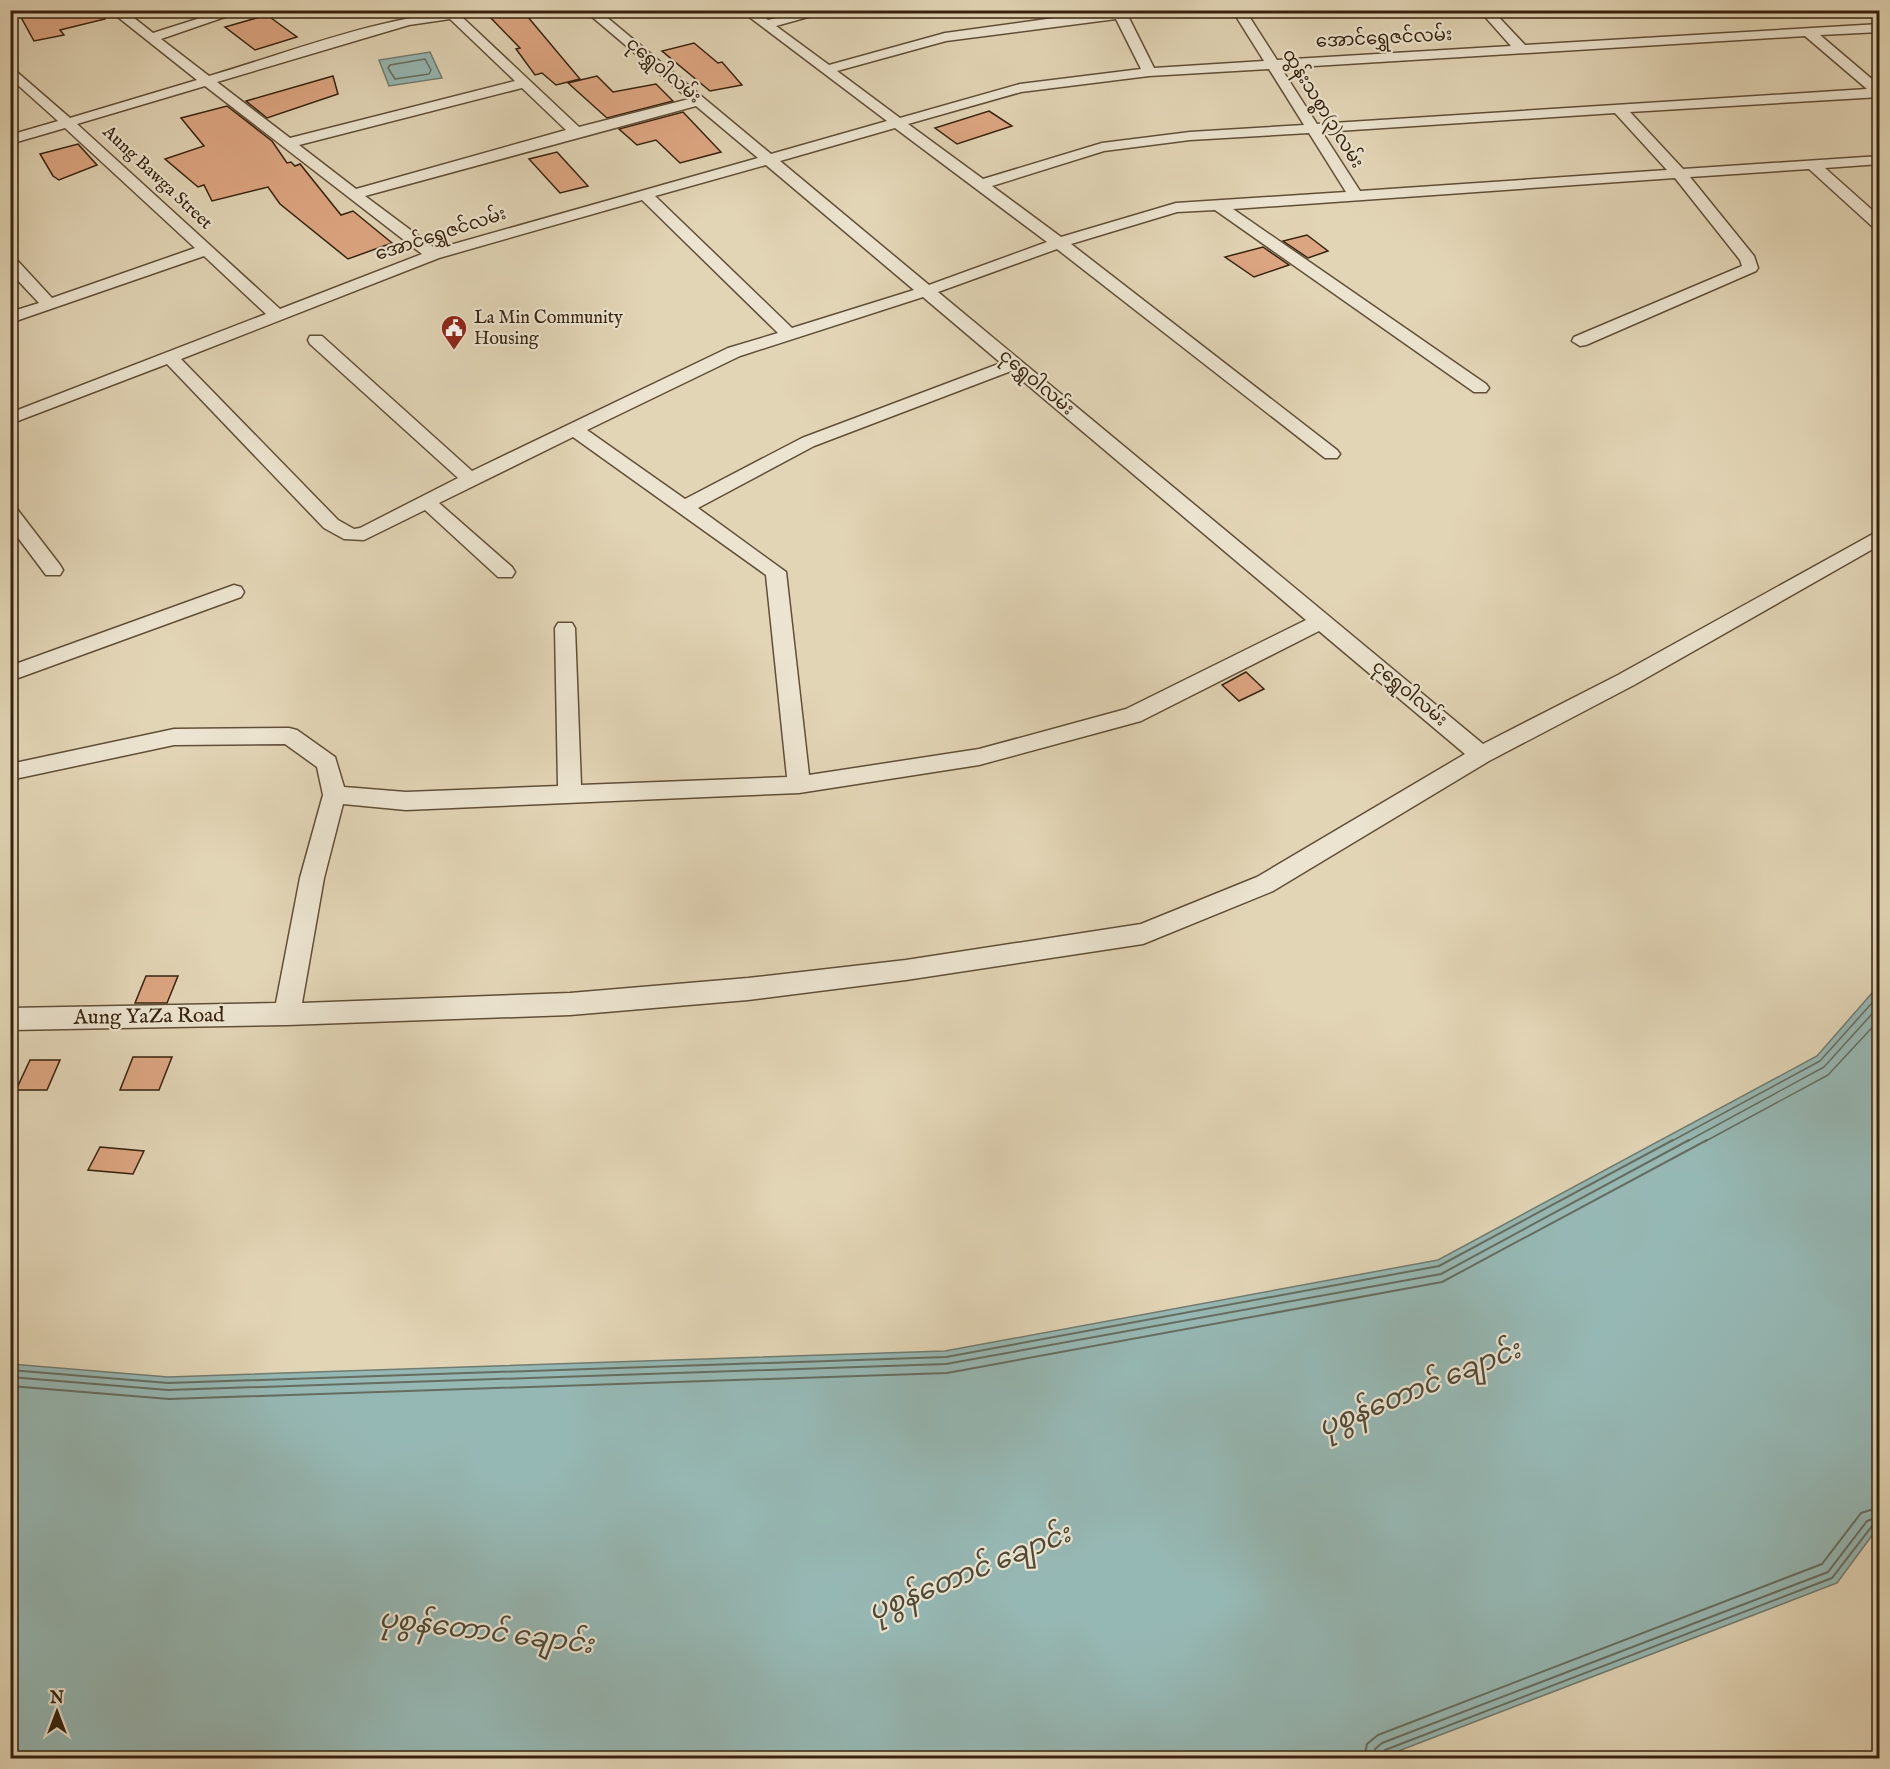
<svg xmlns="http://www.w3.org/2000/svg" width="1890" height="1769" font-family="'IM FELL English','Noto Sans Myanmar',serif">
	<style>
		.water { fill: #96b8b4; stroke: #707c71; stroke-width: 1.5 }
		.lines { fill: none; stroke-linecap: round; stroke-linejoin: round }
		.shore-far1 { stroke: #666d60; stroke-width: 1.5 }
		.shore { stroke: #666d60; stroke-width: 2 }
		.building { fill: #dda682; stroke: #36220d; stroke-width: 1.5 }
		.street-casing { stroke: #614f37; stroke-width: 3 }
		.street { fill: #ece4d0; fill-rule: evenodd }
		.labels { text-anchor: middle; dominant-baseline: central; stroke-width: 4.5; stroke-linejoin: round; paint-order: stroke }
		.far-street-label { font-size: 18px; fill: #36220d; stroke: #ece4d0 }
		.far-poi-label { font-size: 18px; fill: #36220d; stroke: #ece4d0; text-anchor: start }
		.street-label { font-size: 21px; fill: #36220d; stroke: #ece4d0 }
		.near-water-label { font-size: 27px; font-style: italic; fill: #4e4837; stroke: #ece4d0 }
	</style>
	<rect width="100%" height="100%" fill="#e2d5b6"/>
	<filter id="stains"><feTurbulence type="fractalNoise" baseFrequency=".00333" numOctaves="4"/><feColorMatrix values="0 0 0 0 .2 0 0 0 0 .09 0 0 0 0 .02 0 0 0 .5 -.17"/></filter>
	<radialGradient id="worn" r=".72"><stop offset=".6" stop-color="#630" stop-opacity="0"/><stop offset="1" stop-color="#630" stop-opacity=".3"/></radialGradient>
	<g class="water">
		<path d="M430,52L442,78L389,86L379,60Z"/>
		<path d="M1879,985V1526L1837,1583L1380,1758H11V1364L168,1377L945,1351L1438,1260L1817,1056Z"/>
	</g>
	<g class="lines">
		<g class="shore-far1">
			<path d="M425,59L431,70L429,74L395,79L388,68L390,65Z"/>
			<path d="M1670,1142L1820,1061L1880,994"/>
			<path d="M1686,1142L1824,1067L1880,1005"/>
			<path d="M1704,1142L1828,1075L1880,1019"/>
		</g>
		<g class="shore">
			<path d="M10,1370L168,1383L946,1357L1439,1266L1673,1140"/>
			<path d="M10,1377L168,1390L946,1364L1441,1274L1689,1140"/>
			<path d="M10,1386L169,1399L947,1373L1442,1282L1707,1140"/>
			<path d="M1364,1758L1367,1744L1378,1735L1822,1564L1861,1513L1880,1507"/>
			<path d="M1373,1758L1375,1749L1382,1743L1828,1572L1867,1521L1880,1516"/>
			<path d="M1380,1758L1385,1750L1832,1578L1872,1526L1880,1523"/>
		</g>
	</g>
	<g class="building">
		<path d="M17,10H104L105,19L60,30L64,35L34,41Z"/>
		<path d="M493,10H522L580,79L556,85L542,73L535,75L516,49L520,48L486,13Z"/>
		<path d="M267,15L297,37L255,50L225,27Z"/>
		<path d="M694,43L718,63L722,62L742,85L710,91L662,51Z"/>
		<path d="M333,76L338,94L267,118L246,101Z"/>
		<path d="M597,76L613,92L656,84L673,101L607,118L568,83Z"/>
		<path d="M227,106L272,141L287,163L291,162L295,166L300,164L341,215L353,211L392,243L348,259L280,204L268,187L212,201L204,185L198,187L165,159L204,146L181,118Z"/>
		<path d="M989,111L1012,126L957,144L935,128Z"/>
		<path d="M683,112L721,152L680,163L656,140L637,145L619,129Z"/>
		<path d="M78,144L97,165L59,180L53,176L40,154Z"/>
		<path d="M557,152L588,186L560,193L529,159Z"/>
		<path d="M1307,235L1328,251L1308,258L1283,241Z"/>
		<path d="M1263,247L1289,265L1254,277L1225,257Z"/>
		<path d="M1246,672L1264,689L1239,701L1222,685Z"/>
		<path d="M146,976H178L167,1003H135Z"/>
		<path d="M133,1057H172L159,1090H120Z"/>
		<path d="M30,1060H60L47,1090H16Z"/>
		<path d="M100,1147L144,1151L133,1174L88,1170Z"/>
	</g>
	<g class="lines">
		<g class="street-casing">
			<g id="street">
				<path d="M109,10H124L153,33L225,10H245L161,39L209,76C301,49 394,10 491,10L462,17L579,127L689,99L584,10H598L771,154L887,121L740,10H755L768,20L809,10H833L776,26L829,65L945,33L1112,10H1125L1154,68L1264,61L1232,10H1245L1277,60L1511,46L1479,10H1492L1525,45L1880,24V32L1820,35L1880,86V97L1630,112L1683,169L1880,156V164L1825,168L1880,217V230L1875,229L1809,169L1690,177L1754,256L1758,268L1756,271L1586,345L1580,346L1572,341L1574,337L1742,266L1740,260L1675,178L1233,209L1486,384L1489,388L1486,392H1474L1215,210L1177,212L1071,244L1337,450L1340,454L1337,458H1325L1057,249L938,292L1483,744L1618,675L1880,530V545L1634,685L1489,761L1273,891L1143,944L906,980L748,1000L570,1015L287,1025L10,1030V1008L276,1003L300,878L323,795L317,767L285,744L174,745L10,780V764L174,729L289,728L297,730L335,757L344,787L406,792L558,786L555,628L558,623H572L575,628L581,785L787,777L766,575L573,437L439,503L512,567L515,572L512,577H498L425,510L364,540L344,539L324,528L167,364L10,424V413L266,314L204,256L10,323V312L39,303L10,272V257L16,259L52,298L195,248L65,128L10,144V135L58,121L10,78V66L70,118L197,80ZM450,19L515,81L290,138L217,82L409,25ZM1116,19L1141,69L1020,84L900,118L837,71L946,41ZM1805,36L1867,89L1317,124L1281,68ZM1269,69L1304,125L1190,132L1102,143L983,179L908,124L1021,92L1149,76ZM205,86L422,254L280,309L77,124ZM522,88L566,130L356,189L299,145ZM696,106L758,158L436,249L365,196ZM1615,113L1667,170L1360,191L1322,132ZM895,128L1047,242L929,285L780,161ZM1309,133L1346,192L1176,203L1061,237L992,186L1104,151L1190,140ZM766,165L914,290L792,328L655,196ZM642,200L778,333L728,348L472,471L322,336H310L308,340L310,344L458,478L360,528L354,529L338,520L181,359L439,258ZM923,297L1001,363L802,438L685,499L587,430L740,356ZM1011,371L1306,620L1126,709L979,749L809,775L786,572L698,508L814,446ZM1319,631L1465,754L1257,877L1141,924L906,960L748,978L570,993L302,1003L324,878L343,804L406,810L799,793L979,765L1141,721Z"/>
				<path d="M10,507L17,509L60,565L63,570L60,575H46L10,527Z"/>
				<path d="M234,585L241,587L244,592L241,597L10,681V666Z"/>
			</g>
		</g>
		<use href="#street" class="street"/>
	</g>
	<defs>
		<g id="civic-pin" transform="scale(1.35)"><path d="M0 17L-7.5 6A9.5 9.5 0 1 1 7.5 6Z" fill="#8f2418" stroke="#ece4d0"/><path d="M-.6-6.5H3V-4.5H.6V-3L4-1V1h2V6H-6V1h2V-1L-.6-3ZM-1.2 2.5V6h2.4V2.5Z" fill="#fff"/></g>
	</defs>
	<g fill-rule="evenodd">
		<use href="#civic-pin" x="454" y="328"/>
	</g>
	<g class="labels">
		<g class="far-street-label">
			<text transform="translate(1384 39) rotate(-3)">အောင်ရွှေဇင်လမ်း</text>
			<text transform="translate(663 71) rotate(40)">ငုရွှေဝါလမ်း</text>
			<text transform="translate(1322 109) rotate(58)">ထွန်းသစ္စာ(၃)လမ်း</text>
			<text transform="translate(157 178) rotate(43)">Aung Bawga Street</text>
			<text transform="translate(441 235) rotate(-18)">အောင်ရွှေဇင်လမ်း</text>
			<text transform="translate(1036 383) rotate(40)">ငုရွှေဝါလမ်း</text>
			<text transform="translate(1409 694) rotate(40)">ငုရွှေဝါလမ်း</text>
		</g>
		<g class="far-poi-label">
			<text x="474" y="318">La Min Community<tspan x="474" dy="21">Housing</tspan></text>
		</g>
		<g class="street-label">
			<text transform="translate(149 1017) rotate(-1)">Aung YaZa Road</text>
		</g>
		<g class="near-water-label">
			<text transform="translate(1420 1390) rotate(-22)">ပုစွန်တောင် ချောင်း</text>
			<text transform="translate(970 1574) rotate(-22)">ပုစွန်တောင် ချောင်း</text>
			<text transform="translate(486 1633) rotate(7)">ပုစွန်တောင် ချောင်း</text>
		</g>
	</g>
	<rect width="1890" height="1769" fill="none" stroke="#e2d5b6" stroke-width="36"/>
	<rect x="12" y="12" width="1866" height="1745" fill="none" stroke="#36220d" stroke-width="3"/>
	<rect x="18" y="18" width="1854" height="1733" fill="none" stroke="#36220d" stroke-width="1.5"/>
	<g transform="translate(57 1712)" stroke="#ece4d0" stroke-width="4.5" paint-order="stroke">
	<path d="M0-4.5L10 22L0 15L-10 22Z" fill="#36220d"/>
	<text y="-9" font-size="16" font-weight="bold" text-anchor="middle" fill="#36220d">N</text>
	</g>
	<rect width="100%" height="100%" filter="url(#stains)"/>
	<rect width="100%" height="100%" fill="url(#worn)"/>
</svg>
